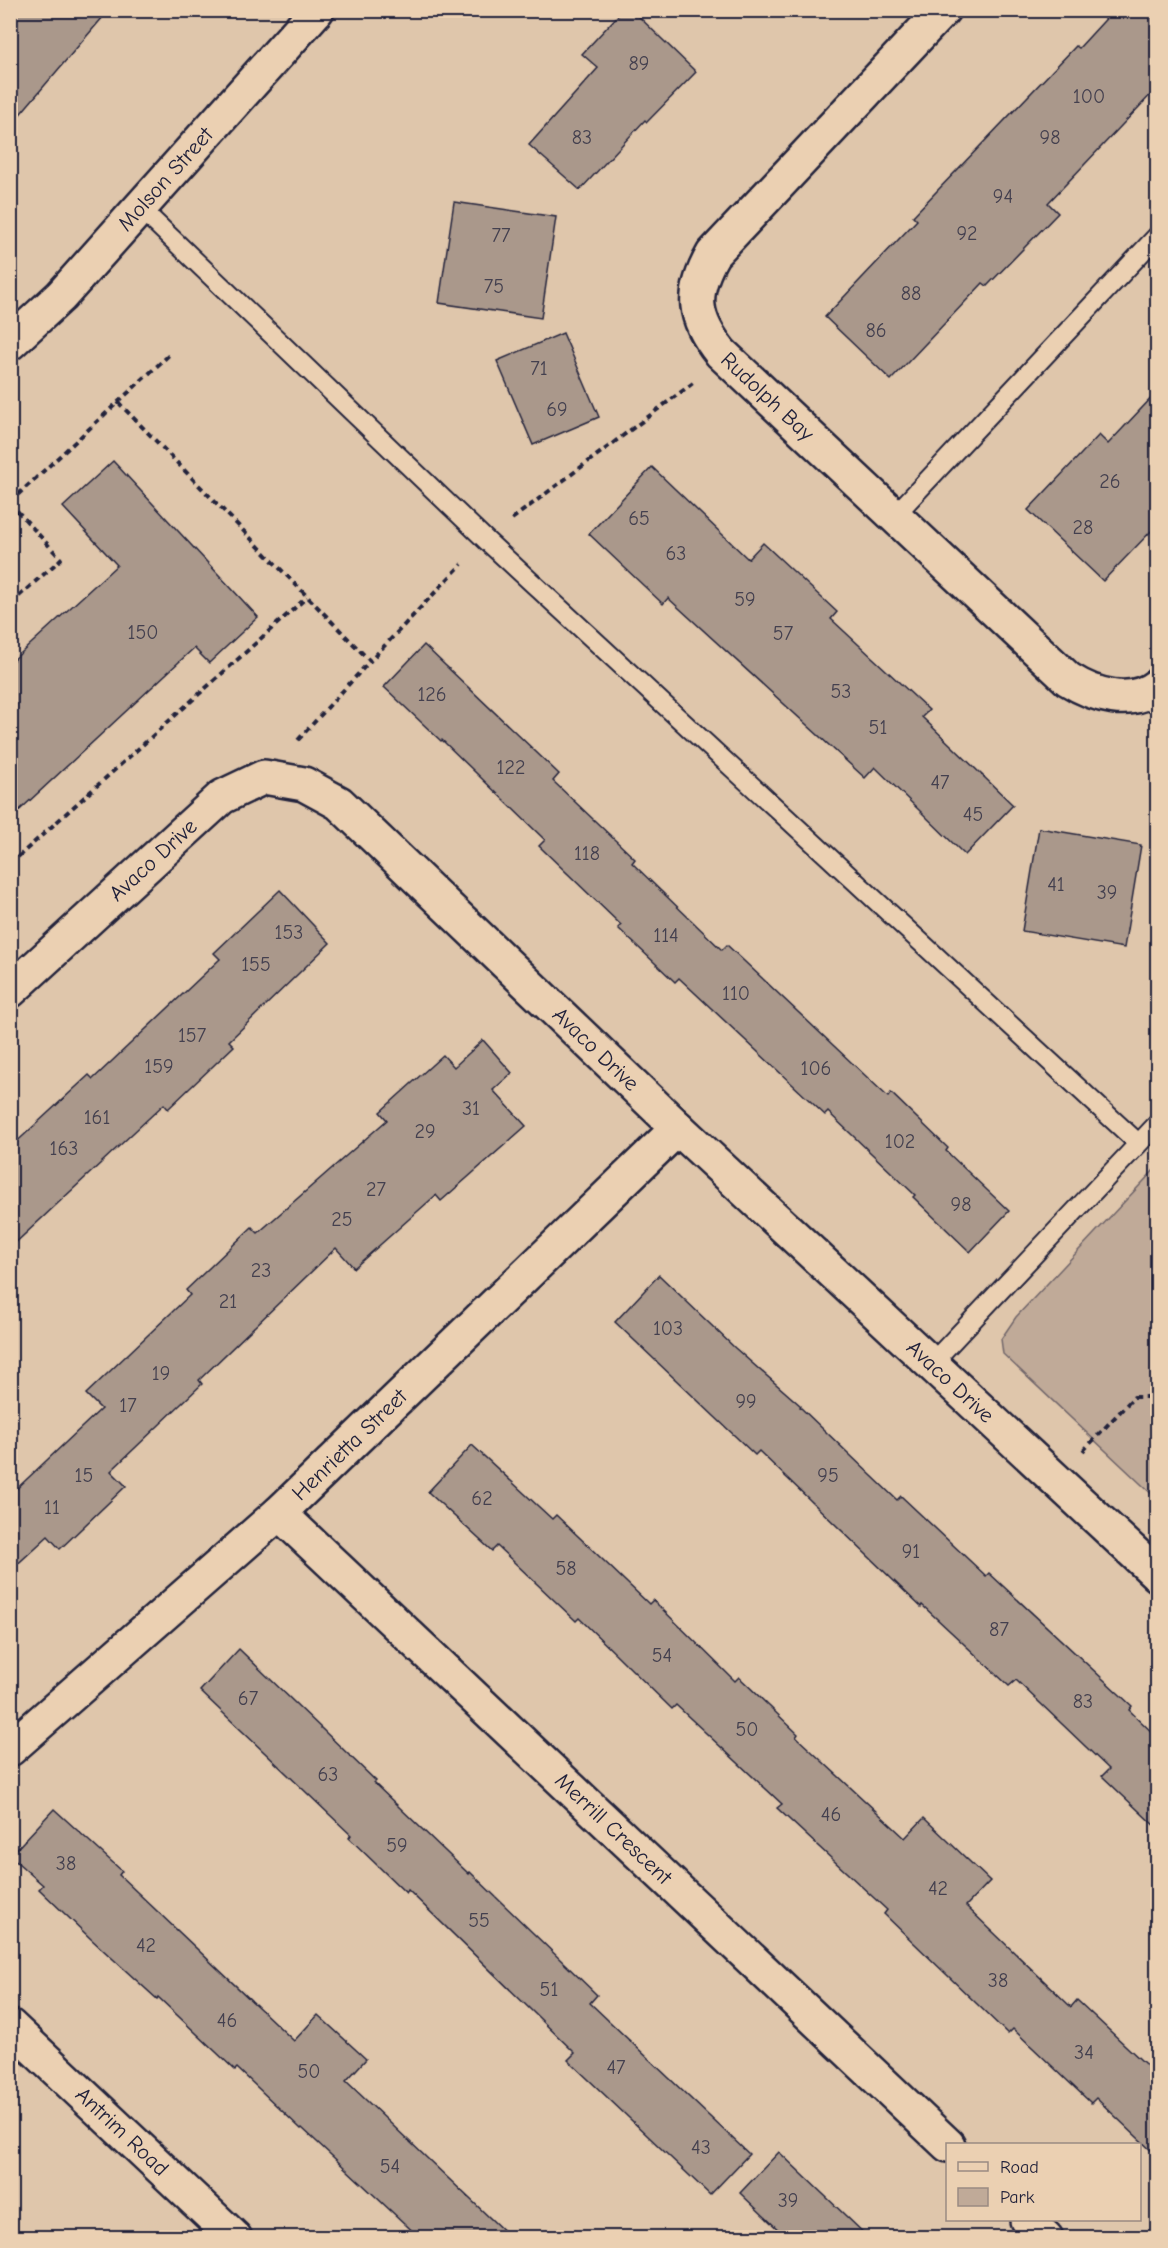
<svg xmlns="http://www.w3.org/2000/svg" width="1168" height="2248" font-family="'Comic Neue',sans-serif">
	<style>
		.green { fill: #c0aa98; stroke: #71666a; stroke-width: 1.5 }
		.building { fill: #aa988b; stroke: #22223b; stroke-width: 1.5 }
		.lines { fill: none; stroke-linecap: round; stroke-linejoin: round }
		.lane-casing { stroke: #22223b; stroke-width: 22 }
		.street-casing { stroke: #22223b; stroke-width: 38 }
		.secondary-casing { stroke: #22223b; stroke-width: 38 }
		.path { stroke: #22223b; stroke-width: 4; stroke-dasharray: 6 4.5; stroke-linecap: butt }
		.lane { stroke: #ebd0b2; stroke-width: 18 }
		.street { stroke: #ebd0b2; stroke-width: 33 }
		.secondary { stroke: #ebd0b2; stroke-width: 33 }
		.labels { text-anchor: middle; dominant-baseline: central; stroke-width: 4.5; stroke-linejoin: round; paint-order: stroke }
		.number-label { font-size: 20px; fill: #44404f }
		.street-label { font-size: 22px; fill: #22223b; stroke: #ebd0b2 }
	</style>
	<rect width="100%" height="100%" fill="#dfc6ab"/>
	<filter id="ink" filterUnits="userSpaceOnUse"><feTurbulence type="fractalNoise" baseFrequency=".0167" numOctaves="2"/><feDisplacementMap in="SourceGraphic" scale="12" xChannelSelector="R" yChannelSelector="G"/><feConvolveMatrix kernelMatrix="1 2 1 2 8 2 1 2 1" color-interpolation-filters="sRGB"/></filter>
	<g filter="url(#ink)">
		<path class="green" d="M1157,1167V1499L1003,1354L1001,1339L1016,1317Z"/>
		<g class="building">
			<path d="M10,10H109L10,126Z"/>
			<path d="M623,10H632L696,72L647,122L645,120L580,190L529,145L598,68L582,54Z"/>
			<path d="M1114,10H1158V87L1048,203L1058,213L987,286L983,283L891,380L825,317L917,220L913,216L1076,46L1079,48Z"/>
			<path d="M454,202L556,217L541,318L439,303Z"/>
			<path d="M563,333L599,417L533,445L497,361Z"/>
			<path d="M1158,391V524L1103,581L1028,510L1099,435L1108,444Z"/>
			<path d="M113,461L258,617L209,663L194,648L10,819V663L117,565L63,507Z"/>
			<path d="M652,467L748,559L763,543L837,612L831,619L929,710L922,717L1013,805L965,855L875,767L865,778L668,598L663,604L589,534Z"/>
			<path d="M424,645L559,774L553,781L635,859L632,863L722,950L727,945L888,1097L891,1093L948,1148L946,1151L1009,1211L970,1252L913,1197L915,1195L828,1112L825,1115L679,978L675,982L618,928L621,925L539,846L545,840L442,740L441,741L384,687Z"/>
			<path d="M1039,828L1141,845L1124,948L1022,931Z"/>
			<path d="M280,890L330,943L229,1041L234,1046L168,1109L164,1104L10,1248V1148L89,1075L93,1079L220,959L214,953Z"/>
			<path d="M483,1040L512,1073L493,1090L526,1126L441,1201L436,1195L354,1268L336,1248L199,1380L202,1384L111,1471L126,1486L60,1549L48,1536L10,1571V1495L101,1409L86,1394L190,1295L186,1290L252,1227L258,1233L387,1120L380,1112L443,1055L454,1067Z"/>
			<path d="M659,1275L735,1348L801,1406L800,1407L897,1500L901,1496L986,1576L989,1573L1132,1706L1129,1710L1158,1738V1829L1102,1776L1109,1769L1016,1680L1009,1686L922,1605L921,1607L759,1451L755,1455L615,1322Z"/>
			<path d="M472,1445L552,1519L556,1515L649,1604L653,1600L735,1681L739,1677L798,1734L796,1737L905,1838L924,1818L990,1881L966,1906L1071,2007L1077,2000L1158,2076V2157L1096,2098L1091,2103L1013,2029L1008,2034L884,1914L887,1910L777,1808L782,1804L676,1705L672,1709L579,1618L576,1621L497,1546L492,1551L428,1492Z"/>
			<path d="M239,1649L376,1781L374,1783L469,1874L470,1872L597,1995L590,2003L749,2154L710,2195L568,2060L575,2053L408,1890L406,1893L349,1838L351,1835L200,1691Z"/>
			<path d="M54,1809L122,1871L119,1875L294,2041L318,2015L366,2059L346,2081L511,2238H420L302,2128L301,2129L237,2068L235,2070L158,1997L157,1999L91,1939L39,1889L43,1885L10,1856Z"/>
			<path d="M779,2152L869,2238H787L740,2193Z"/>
		</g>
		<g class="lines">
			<g class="lane-casing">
				<g id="lane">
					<path d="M140,208L487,541L1138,1143"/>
					<path d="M895,515L1158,235"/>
					<path d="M931,1364L1158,1123"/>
				</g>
			</g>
			<g class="street-casing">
				<g id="street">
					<path id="s1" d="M943,10L713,254C690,294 693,318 721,353L1068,679C1095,696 1131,707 1158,685"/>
					<path id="s2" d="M10,991L222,797L264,777L304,784L339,803L678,1128L1158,1575"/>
					<path id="s3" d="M279,1513L948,2145"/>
					<path id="s4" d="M10,1749L279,1513L678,1128"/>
					<path id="s5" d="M10,2026L235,2238"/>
					<path d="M1027,2220L1046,2238"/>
				</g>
			</g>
			<g class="secondary-casing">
				<g id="secondary">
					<path id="s6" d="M10,343L61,296L317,10"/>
				</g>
			</g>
			<g class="path">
				<path d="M118,402L370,661L462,564"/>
				<path d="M10,502L169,355"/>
				<path d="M10,503L61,559L10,604"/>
				<path d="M512,519L693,383"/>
				<path d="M298,740L370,661"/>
				<path d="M10,864L307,597"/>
				<path d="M1083,1451L1134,1397H1158"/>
			</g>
			<use href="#lane" class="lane"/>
			<use href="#street" class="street"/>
			<use href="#secondary" class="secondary"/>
		</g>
	</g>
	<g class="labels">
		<g class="number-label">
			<text x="639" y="63">89</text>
			<text x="1089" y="96">100</text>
			<text x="582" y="137">83</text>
			<text x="1050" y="137">98</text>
			<text x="1003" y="196">94</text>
			<text x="967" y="233">92</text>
			<text x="501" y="235">77</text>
			<text x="494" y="286">75</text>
			<text x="911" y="293">88</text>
			<text x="876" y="330">86</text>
			<text x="539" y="368">71</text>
			<text x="557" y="409">69</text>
			<text x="1110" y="481">26</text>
			<text x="639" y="518">65</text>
			<text x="1083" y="527">28</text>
			<text x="676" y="553">63</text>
			<text x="745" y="599">59</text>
			<text x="143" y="632">150</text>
			<text x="783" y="633">57</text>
			<text x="841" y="691">53</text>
			<text x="432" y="694">126</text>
			<text x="878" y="727">51</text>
			<text x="511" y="767">122</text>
			<text x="940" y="782">47</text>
			<text x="973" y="814">45</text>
			<text x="587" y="853">118</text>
			<text x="1056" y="884">41</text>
			<text x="1107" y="892">39</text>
			<text x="289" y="932">153</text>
			<text x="666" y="935">114</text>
			<text x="256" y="964">155</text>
			<text x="736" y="993">110</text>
			<text x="192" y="1035">157</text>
			<text x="159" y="1066">159</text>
			<text x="816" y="1068">106</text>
			<text x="471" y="1108">31</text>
			<text x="97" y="1117">161</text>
			<text x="425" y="1131">29</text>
			<text x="900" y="1141">102</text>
			<text x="64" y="1148">163</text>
			<text x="376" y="1189">27</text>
			<text x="961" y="1204">98</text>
			<text x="342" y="1219">25</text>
			<text x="261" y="1270">23</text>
			<text x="228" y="1301">21</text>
			<text x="668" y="1328">103</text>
			<text x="161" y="1373">19</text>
			<text x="746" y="1401">99</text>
			<text x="128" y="1405">17</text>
			<text x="84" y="1475">15</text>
			<text x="828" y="1475">95</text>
			<text x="482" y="1498">62</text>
			<text x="52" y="1507">11</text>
			<text x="911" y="1551">91</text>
			<text x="566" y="1568">58</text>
			<text x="999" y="1629">87</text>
			<text x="662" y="1655">54</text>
			<text x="248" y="1698">67</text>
			<text x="1083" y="1701">83</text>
			<text x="747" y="1729">50</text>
			<text x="328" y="1774">63</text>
			<text x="831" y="1814">46</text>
			<text x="397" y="1845">59</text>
			<text x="66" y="1863">38</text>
			<text x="938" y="1888">42</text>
			<text x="479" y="1920">55</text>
			<text x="146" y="1945">42</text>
			<text x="998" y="1980">38</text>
			<text x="549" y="1989">51</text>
			<text x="227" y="2020">46</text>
			<text x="1084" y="2052">34</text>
			<text x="616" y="2067">47</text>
			<text x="309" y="2071">50</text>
			<text x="701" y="2147">43</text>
			<text x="390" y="2166">54</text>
			<text x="788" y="2200">39</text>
		</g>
		<g class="street-label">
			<text stroke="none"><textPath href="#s6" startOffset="226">Molson Street</textPath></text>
			<text stroke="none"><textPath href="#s1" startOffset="507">Rudolph Bay</textPath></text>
			<text stroke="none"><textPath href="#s2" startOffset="194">Avaco Drive</textPath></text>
			<text stroke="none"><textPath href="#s2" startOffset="770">Avaco Drive</textPath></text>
			<text stroke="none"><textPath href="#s2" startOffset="1256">Avaco Drive</textPath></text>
			<text stroke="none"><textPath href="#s4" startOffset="456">Henrietta Street</textPath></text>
			<text stroke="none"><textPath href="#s3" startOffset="460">Merrill Crescent</textPath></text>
			<text stroke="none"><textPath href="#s5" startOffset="154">Antrim Road</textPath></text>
		</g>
	</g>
	<rect width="1168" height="2248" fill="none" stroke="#ebd0b2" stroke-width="36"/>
	<rect x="18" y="18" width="1132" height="2212" fill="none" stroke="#22223b" stroke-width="2" filter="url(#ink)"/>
	<rect x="946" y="2143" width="195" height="78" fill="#ebd0b2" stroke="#9b8a82" stroke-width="1.5"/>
	<rect x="958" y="2162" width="30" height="9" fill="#ebd0b2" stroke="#9b8a82" stroke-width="1.5"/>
	<text x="1000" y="2173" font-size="18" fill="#22223b">Road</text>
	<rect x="958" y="2188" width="30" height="18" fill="#c0aa98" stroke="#9b8a82" stroke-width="1.5"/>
	<text x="1000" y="2203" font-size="18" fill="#22223b">Park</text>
</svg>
